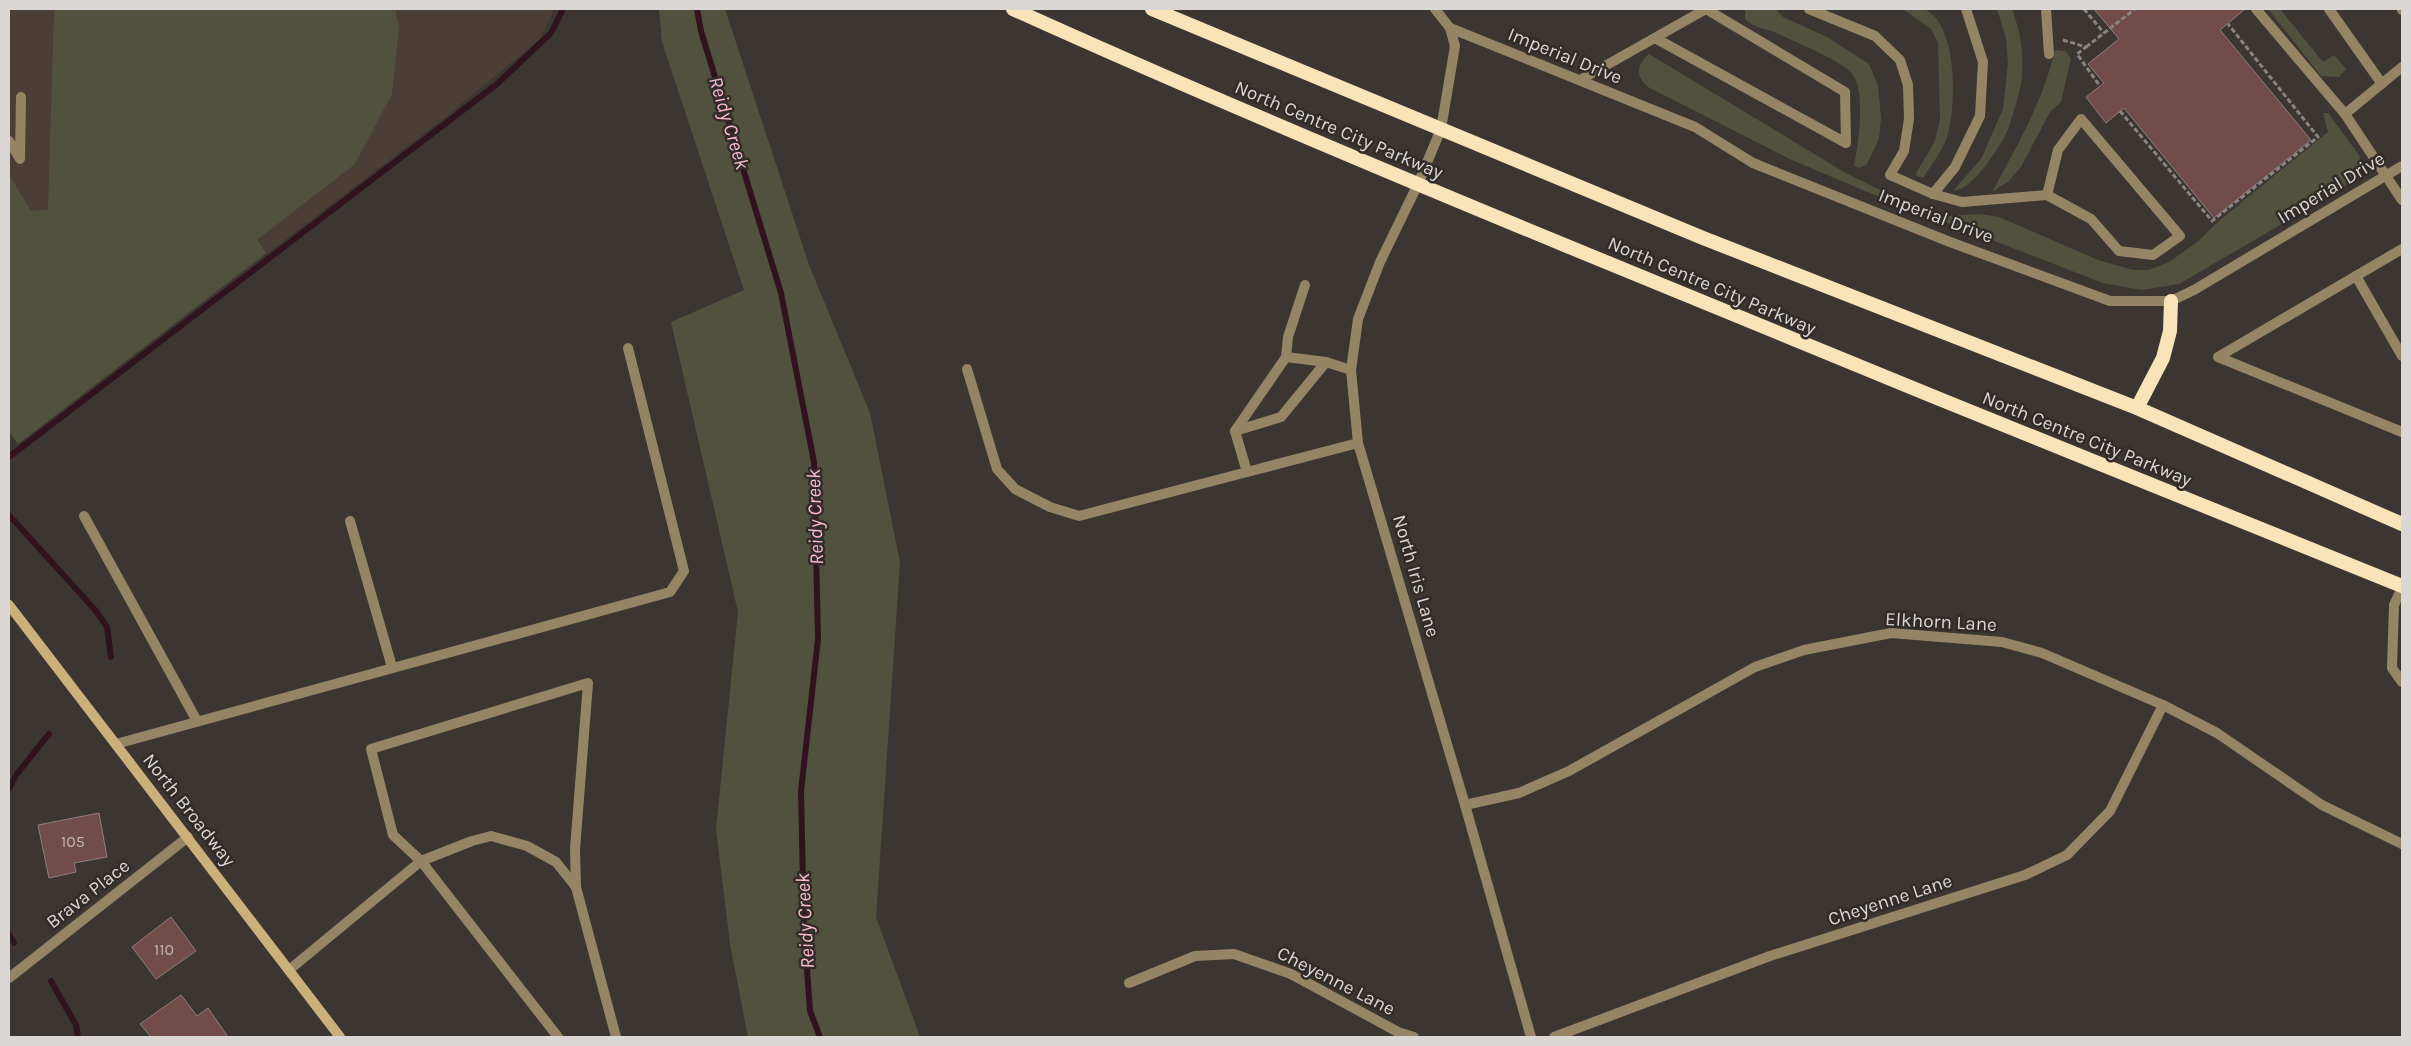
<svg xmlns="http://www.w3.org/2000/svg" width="2411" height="1046" font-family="Karla,sans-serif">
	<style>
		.built { fill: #4a3e36 }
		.green { fill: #51523d }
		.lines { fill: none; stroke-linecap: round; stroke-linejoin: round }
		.stream { stroke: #31131f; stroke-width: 6 }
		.building { fill: #714c48; stroke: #8b8180 }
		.path { stroke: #898480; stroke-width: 3; stroke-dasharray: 5 2.5; stroke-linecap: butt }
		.service { stroke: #968564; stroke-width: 10 }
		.minor { stroke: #968564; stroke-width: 10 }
		.tertiary { stroke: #968564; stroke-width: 10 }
		.secondary { stroke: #ccb07c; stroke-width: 10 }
		.trunk { stroke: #f9e3b9; stroke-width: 14 }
		.labels { text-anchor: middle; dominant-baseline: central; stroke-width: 5; stroke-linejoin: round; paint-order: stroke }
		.number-label { font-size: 16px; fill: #c0b4b1 }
		.street-label { font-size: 19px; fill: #dbd7d4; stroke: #322c28 }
		.water-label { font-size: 20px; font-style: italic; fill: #fbb9d0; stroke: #322c28 }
	</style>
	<rect width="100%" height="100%" fill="#3c3632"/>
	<path class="built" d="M9,9H554L540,39L443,119L18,444L11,434L9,435Z"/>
	<g class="green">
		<path d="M54,9H395L399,26L392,94L355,164L257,240L266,253L18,444L11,434L9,435V174L31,211L48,209Z"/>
		<path d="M659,9H725L809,265L870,413L900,563L876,917L920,1037H748L730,944L716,829L738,612L671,322L744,290L662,42Z"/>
		<path d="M1745,9H1775L1783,17L1827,37L1869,64L1878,86L1881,118L1879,139L1867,164L1859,168L1854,166C1858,146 1866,92 1853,75C1842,60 1796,43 1779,34C1766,28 1755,29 1745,19Z"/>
		<path d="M1903,9C1910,9 1920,7 1926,10C1957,26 1956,101 1949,130C1946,146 1932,164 1923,178L1917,176L1916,173L1934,143L1940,120L1938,43L1931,29Z"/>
		<path d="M1997,9H2012C2020,30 2024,54 2022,77C2021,88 2010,127 2005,136C1997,150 1971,192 1954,190L1981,159L2003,109L2008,64L2006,38Z"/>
		<path d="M2268,9H2280L2323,62L2334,55L2346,69L2339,77L2321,76Z"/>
		<path d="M2055,50L2065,51L2071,58L2061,102L2050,112L2021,167L2009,181L1992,192C2017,146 2043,101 2055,50Z"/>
		<path d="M1649,54L1844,172L1882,191L1950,216L1980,214L1999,217L2098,260L2133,270H2149L2169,262L2196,243L2220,220L2328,132L2323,113H2328L2359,155L2362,167L2356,177L2337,192L2179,284L2141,290L2103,283L1865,191L1792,160L1648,87C1635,75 1636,66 1649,54Z"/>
	</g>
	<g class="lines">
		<g class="stream">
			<path d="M697,9L701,31L781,293L814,462L818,639L801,791L804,928L810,1011L820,1037"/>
			<path d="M9,457L497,84L551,33L563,9"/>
			<path d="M9,515L96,611L107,627L111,657"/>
			<path d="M9,789L16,775L49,734"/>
			<path d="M9,934L14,943"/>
			<path d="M51,981L76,1025L78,1037"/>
		</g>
	</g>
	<g class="building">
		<path d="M2094,9H2245L2220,30L2311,140L2214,218L2124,108L2106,123L2086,97L2104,83L2088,64L2119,39Z"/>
		<path d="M99,813L107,857L74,863L76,872L49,878L38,825Z"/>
		<path d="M171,917L196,951L156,979L132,947Z"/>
		<path d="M181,995L197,1016L208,1008L228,1037H151L140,1024Z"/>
	</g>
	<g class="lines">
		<g class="path">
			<path d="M2084,9L2104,33"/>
			<path d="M2063,40L2086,47L2077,54L2100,86"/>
			<path d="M2086,47L2135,9"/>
			<path d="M2120,111L2212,221L2318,137L2228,24"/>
		</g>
		<g class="service">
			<path d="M1809,9L1875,36L1900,60L1908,85L1909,119L1904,151L1890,175L1933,194L1955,167L1980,116L1983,62L1966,9"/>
			<path d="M2046,9L2049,54"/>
			<path d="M2256,9L2345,114L2402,200"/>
			<path d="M2329,9L2382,84"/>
			<path d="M2402,9V10"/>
			<path d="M1655,38L1846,143L1845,92L1706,9"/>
			<path d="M1580,80L1706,9"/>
			<path d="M2345,114L2402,67"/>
			<path d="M9,141L20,159L21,97"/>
			<path d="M1933,194L1962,202L2047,195L2091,219L2119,251L2153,255L2180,236L2081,119L2058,150L2047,195"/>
			<path d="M2402,249L2218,357L2402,432"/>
			<path d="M2356,276L2402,356"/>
			<path d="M1305,285L1288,337L1286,357L1326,362L1351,370"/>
			<path d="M1286,357L1235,431L1247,472L1358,443"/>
			<path d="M967,369L997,469L1015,489L1050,507L1079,516L1247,472"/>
			<path d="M1235,431L1281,417L1326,362"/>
			<path d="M84,516L197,721"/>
			<path d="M350,521L392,667"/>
			<path d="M116,744L670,592L684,571L628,348"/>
			<path d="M289,970L421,861L472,841L491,836L527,846L556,862L576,887L616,1037"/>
			<path d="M558,1037L421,861L393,835L371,749L588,683L575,849L576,887"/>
		</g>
		<g class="minor">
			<path d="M1450,28L1695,127L1753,163L1950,242L2110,301H2171L2194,290L2402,166"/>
			<path d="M2402,588L2394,605L2392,668L2402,682"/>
			<path d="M1465,805L1519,793L1569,771L1755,667L1804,650L1891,633L2002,642L2042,653L2163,705L2217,733L2322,805L2402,844"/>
			<path d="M9,978L188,837"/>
			<path d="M1129,983L1195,956L1234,954L1291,974L1398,1032L1414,1037"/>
			<path d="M1554,1037L1770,956L2025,875L2067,855L2110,811L2163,705"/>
		</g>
		<path class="tertiary" d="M1435,9L1450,28L1455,46L1441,129L1418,184L1380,262L1358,319L1351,370L1358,443L1465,805L1531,1037"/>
		<path class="secondary" d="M9,605L340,1037"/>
		<g class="trunk">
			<path d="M1013,9C1194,91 1378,168 1562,244C1841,360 2122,473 2402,586"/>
			<path d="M1152,9L1703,238L2137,408L2402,524"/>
			<path d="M2137,408L2163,358L2170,331L2171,301"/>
		</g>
	</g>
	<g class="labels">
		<g class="number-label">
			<text x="73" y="841">105</text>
			<text x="164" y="949">110</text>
		</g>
		<g class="street-label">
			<text transform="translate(1565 56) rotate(22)">Imperial Drive</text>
			<text transform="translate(1339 130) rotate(23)">North Centre City Parkway</text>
			<text transform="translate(2331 188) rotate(-31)">Imperial Drive</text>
			<text transform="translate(1936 216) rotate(21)">Imperial Drive</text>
			<text transform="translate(1712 286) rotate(23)">North Centre City Parkway</text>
			<text transform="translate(2087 439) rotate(22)">North Centre City Parkway</text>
			<text transform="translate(1416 576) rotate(74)">North Iris Lane</text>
			<text transform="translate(1941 622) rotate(3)">Elkhorn Lane</text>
			<text transform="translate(189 810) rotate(52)">North Broadway</text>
			<text transform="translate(88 894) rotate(-38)">Brava Place</text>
			<text transform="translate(1890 900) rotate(-18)">Cheyenne Lane</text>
			<text transform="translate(1336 981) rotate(27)">Cheyenne Lane</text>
		</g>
		<g class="water-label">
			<text transform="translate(729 123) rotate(73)">Reidy Creek</text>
			<text transform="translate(815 517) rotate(-92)">Reidy Creek</text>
			<text transform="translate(805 921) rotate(-93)">Reidy Creek</text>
		</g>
	</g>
	<rect width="2411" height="1046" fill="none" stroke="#dbd7d4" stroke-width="20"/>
</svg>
